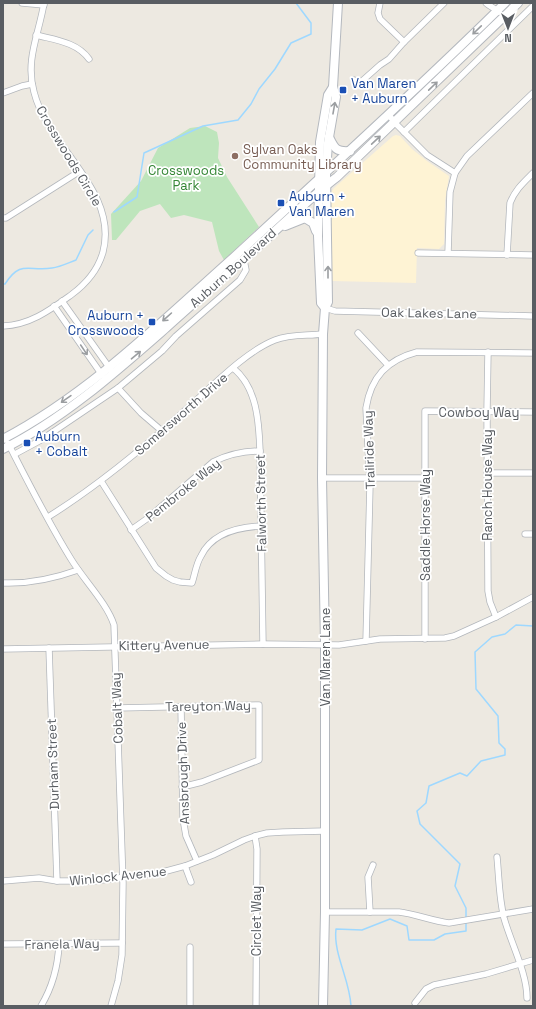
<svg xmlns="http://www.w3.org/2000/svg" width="536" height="1009" font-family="'Space Grotesk',sans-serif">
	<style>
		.commercial { fill: #fef3d4 }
		.green { fill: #bee5bc }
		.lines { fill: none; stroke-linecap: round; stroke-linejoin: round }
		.stream { stroke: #9ed8ff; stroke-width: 1.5 }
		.minor-casing { stroke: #b3b7bc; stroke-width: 7 }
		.secondary-casing { stroke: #b4b8be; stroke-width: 10 }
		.minor { stroke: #fff; stroke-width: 5.5 }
		.secondary { stroke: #fff; stroke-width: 8 }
		.oneway { stroke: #9b9ea1 }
		.transit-dot { fill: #1a4fb4; stroke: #fff; stroke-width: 1.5 }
		.education-dot { fill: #8d6e63; stroke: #fff; stroke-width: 1.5 }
		.labels { text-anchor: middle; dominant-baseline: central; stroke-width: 3.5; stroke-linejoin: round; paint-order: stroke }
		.transit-label { font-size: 13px; fill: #164399; stroke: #fff; text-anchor: start }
		.education-label { font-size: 13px; fill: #785e54; stroke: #fff; text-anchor: start }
		.street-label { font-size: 13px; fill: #595d62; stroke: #fff }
		.park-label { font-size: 13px; fill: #348635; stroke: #fff }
	</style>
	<rect width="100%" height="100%" fill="#ede9e1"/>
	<path class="commercial" d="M396,135L400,136L412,149L427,161L449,176L445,201L444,244L439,249L417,248L416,283L332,281L331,192L334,188L393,136Z"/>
	<path class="green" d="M205,126L217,132L219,143L218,158L227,177L259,227L224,260L219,251L212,222L184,215L171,218L160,204L140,211L116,240H112L111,214L141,181L158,148L190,128Z"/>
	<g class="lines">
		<g class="stream">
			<path d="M114,212L137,197L144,153L203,126L238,120L251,104L259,89L275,69L291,43L311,34V23L296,3"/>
			<path d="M3,284H5C21,259 29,272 52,268C60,267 68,263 76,260L88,235L93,230"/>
			<path d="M466,918V908L455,886L460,864L420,824L417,811L426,803L429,786L460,773L467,776L481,761L505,755V749L499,743L498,716L476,689L475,652L492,637L505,634L516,625L533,626"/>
			<path d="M351,1006C350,980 333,954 336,929L362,930L390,919L407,926L409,940H434L445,934L466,931V922"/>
		</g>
		<g class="minor-casing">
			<g id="minor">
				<path d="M22,3L44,5"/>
				<path d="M380,3L378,13L380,19L404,42"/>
				<path d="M486,3C490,7 495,8 499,12"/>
				<path d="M36,35C55,40 77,42 89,59"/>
				<path d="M354,80L356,81H362L380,65L389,59L404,42L444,3"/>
				<path d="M3,93L22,86L32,84"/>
				<path d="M389,115L395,123L427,155L455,173"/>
				<path d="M404,132L533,6"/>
				<path d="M3,218H6L80,171"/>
				<path d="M418,253L533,255"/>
				<path d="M448,253L450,192L455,173L467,156L533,93"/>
				<path d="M507,255L510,203C515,190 523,183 533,173"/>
				<path d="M62,301L111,370"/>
				<path d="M54,306L102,375"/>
				<path d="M325,308L335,311L533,316"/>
				<path d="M3,326C30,325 50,310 71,295C86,284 98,270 103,252C119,190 48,148 34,92C25,60 39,34 44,3"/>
				<path d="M358,333L388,365"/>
				<path d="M488,352L487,411L488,591L490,602L496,617"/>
				<path d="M233,368C257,387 259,422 260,451L263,644"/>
				<path d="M118,388L141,413L162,431"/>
				<path d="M8,443C28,482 48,522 71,559C83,579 107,603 114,625L123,883L122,955L118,981L111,1006"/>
				<path d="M15,454L41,440L118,388L162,351L176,336L240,280L246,270L244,260"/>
				<path d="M487,473H533"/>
				<path d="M322,478H425"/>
				<path d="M101,481L156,568L166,576L173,580L180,582L192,583C195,574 196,564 201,556C212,533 238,527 262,526"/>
				<path d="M48,517C96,487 140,451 182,413C208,391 244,352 275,340C291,334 307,336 323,334"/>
				<path d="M131,530L148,518L213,462C229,454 243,451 260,451"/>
				<path d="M525,534H533"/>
				<path d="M3,583C30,584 53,579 78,570"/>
				<path d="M425,639V411L533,412"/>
				<path d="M366,641L370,485L366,408C371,377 387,360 417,352L533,353"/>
				<path d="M49,648L57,881"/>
				<path d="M3,649L263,644L339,645L380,639L445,638L454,636L496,617L533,597"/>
				<path d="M181,707L183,819L186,836L197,861"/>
				<path d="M117,708L259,705V760L202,782L182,787"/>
				<path d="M255,836L257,849L256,1006"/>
				<path d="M497,857C499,877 499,898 504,918C511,943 527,973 527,998"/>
				<path d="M185,866L191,882"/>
				<path d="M3,881L39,878L57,881H94L159,873L185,866L213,855L244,840L255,836L267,833L283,832L325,831"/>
				<path d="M325,912H399C416,914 432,921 449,923L533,909"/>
				<path d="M370,912L368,877L373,865"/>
				<path d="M3,944L122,943"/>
				<path d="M415,1003L426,989L434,985L486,974L533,960"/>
				<path d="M41,1006C53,986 58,966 59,944"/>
				<path d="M190,1006V947"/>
			</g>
		</g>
		<g class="secondary-casing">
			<g id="secondary">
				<path d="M329,137C335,149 336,152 350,151"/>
				<path d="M285,226L305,218L313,223L316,231"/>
				<path d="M325,308L321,303L318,236L320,142L328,95L333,87"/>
				<path d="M3,439C90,393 161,322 234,257C325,173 417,90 505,3"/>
				<path d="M3,449C62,420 117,371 166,328C199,298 233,269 266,239C290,218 312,196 337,177L518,3"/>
				<path d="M323,1006L325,912V645L322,478L323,334L325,308L328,302L326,173L328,143L336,97L333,87L338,3"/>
			</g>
		</g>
		<use href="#minor" class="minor"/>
		<use href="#secondary" class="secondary"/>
	</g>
	<defs><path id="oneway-shaft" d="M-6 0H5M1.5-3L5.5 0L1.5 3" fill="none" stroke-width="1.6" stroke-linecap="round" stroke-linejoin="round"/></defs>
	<g class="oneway">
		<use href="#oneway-shaft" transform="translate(477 30) rotate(136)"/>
		<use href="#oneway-shaft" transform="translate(433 86) rotate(-44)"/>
		<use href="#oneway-shaft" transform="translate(334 108) rotate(-80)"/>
		<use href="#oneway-shaft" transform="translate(376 140) rotate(-43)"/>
		<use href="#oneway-shaft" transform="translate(328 272) rotate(-90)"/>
		<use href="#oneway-shaft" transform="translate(167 317) rotate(138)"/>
		<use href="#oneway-shaft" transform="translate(84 350) rotate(56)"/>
		<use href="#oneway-shaft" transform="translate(136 355) rotate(-40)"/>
		<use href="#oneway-shaft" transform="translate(66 399) rotate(145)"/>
	</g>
	<g class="transit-dot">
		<rect x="339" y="86" width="8" height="8" rx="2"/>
		<rect x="277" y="199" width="8" height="8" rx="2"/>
		<rect x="148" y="318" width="8" height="8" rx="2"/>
		<rect x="23" y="439" width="8" height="8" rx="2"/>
	</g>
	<circle class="education-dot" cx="235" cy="156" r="4"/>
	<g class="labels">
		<g class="transit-label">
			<text x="351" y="83">Van Maren<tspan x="351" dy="15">+ Auburn</tspan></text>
			<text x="289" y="196">Auburn +<tspan x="289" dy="15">Van Maren</tspan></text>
			<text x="144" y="315" text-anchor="end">Auburn +<tspan x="144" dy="15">Crosswoods</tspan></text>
			<text x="35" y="436">Auburn<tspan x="35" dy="15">+ Cobalt</tspan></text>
		</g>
		<g class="education-label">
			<text x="243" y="149">Sylvan Oaks<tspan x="243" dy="15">Community Library</tspan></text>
		</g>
		<g class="street-label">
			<text transform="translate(69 156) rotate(59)">Crosswoods Circle</text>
			<text transform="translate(233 268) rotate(-42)">Auburn Boulevard</text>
			<text transform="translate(429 313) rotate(1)">Oak Lakes Lane</text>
			<text x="479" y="412">Cowboy Way</text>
			<text transform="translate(181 414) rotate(-41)">Somersworth Drive</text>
			<text transform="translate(369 450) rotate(-92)">Trailride Way</text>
			<text transform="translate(487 485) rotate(-90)">Ranch House Way</text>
			<text transform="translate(183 490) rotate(-39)">Pembroke Way</text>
			<text transform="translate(261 503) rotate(-91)">Falworth Street</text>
			<text transform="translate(425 525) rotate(-90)">Saddle Horse Way</text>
			<text transform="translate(164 645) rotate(-1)">Kittery Avenue</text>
			<text transform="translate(325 657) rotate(-90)">Van Maren Lane</text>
			<text transform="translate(208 706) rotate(-1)">Tareyton Way</text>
			<text transform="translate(117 708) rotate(-92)">Cobalt Way</text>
			<text transform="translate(53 764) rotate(-92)">Durham Street</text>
			<text transform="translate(183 773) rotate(-92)">Ansbrough Drive</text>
			<text transform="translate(118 876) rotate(-6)">Winlock Avenue</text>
			<text transform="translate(256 921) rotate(-90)">Circlet Way</text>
			<text transform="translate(62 944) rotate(-1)">Franela Way</text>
		</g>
		<g class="park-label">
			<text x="186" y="170">Crosswoods<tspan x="186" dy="15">Park</tspan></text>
		</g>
	</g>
	<rect width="536" height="1009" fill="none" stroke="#595d62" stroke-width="8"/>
	<g transform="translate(508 28) rotate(180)" stroke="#ffffff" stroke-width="3" paint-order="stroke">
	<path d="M0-3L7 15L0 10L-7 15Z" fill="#595d62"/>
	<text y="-6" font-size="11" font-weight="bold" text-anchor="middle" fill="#595d62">N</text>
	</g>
</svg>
